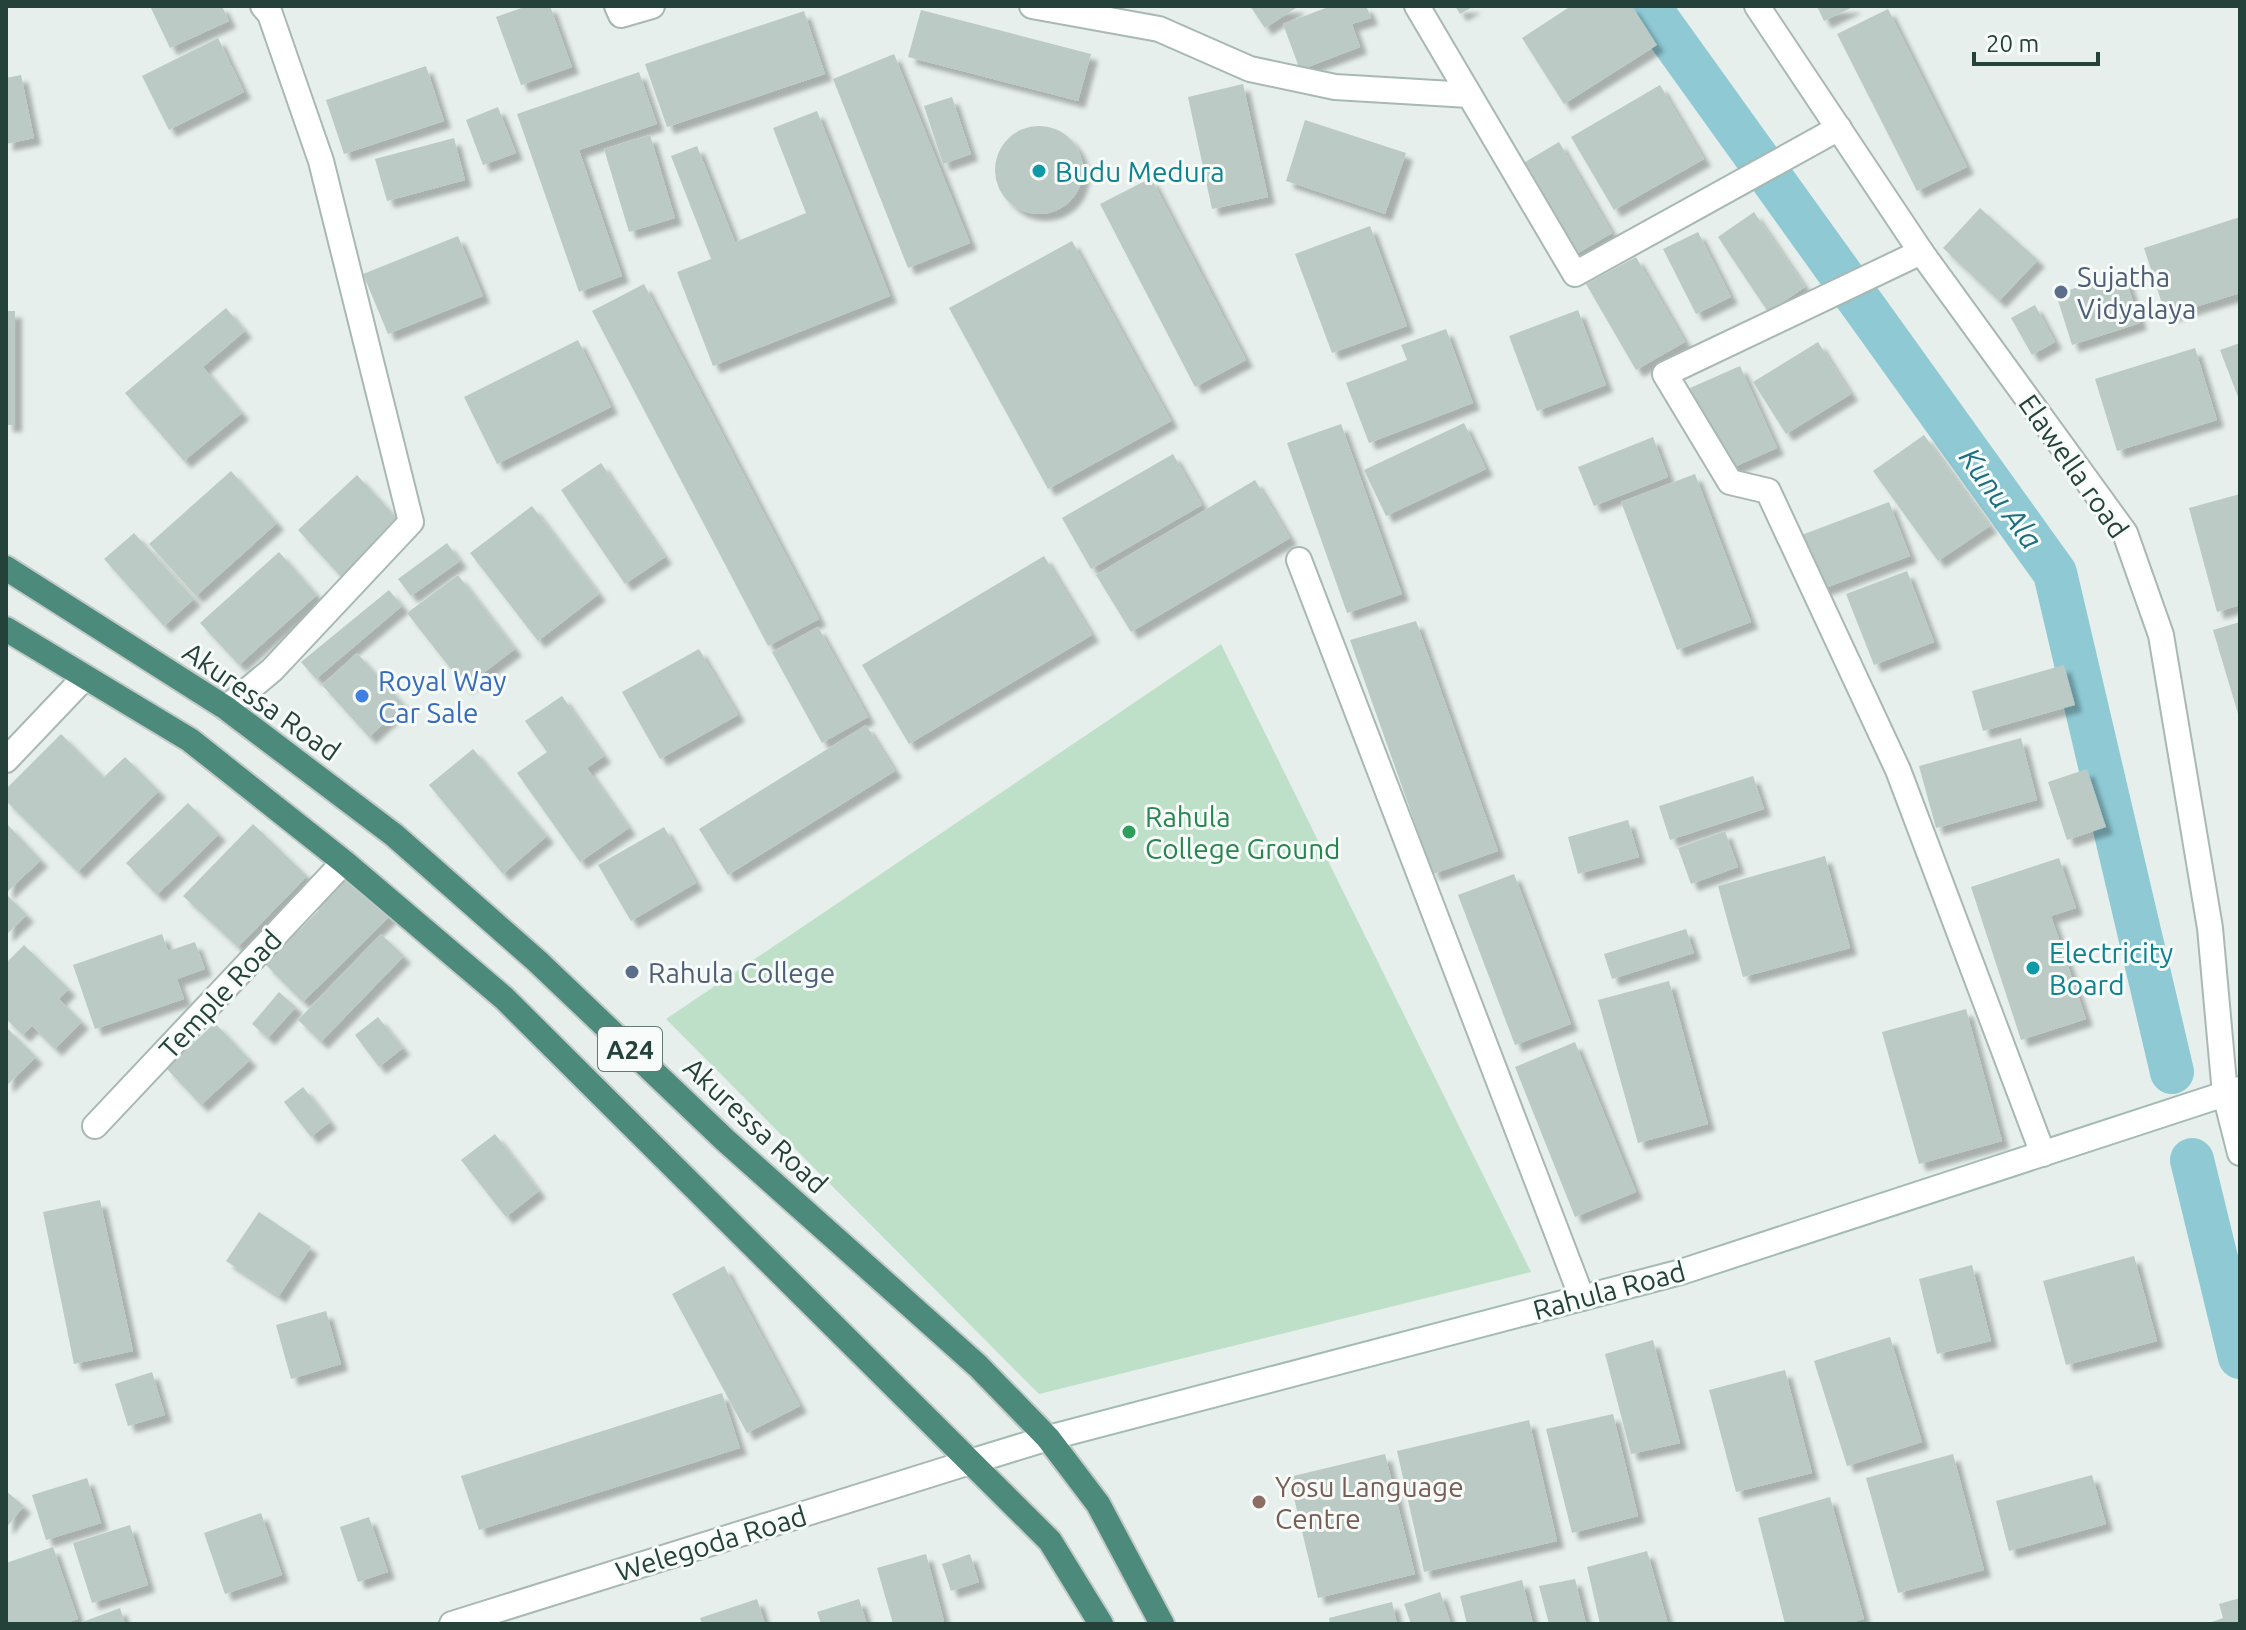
<svg xmlns="http://www.w3.org/2000/svg" width="2246" height="1630" font-family="Ubuntu,sans-serif">
	<style>
		.green { fill: #bfe0c8 }
		.lines { fill: none; stroke-linecap: round; stroke-linejoin: round }
		.canal { stroke: #8ec9d4; stroke-width: 44 }
		.building { fill: #bbcac4; filter: url(#shadow) }
		.minor-casing { stroke: #a8b8b2; stroke-width: 28 }
		.tertiary-casing { stroke: #a8b8b2; stroke-width: 28 }
		.secondary-casing { stroke: #a4bbb3; stroke-width: 28 }
		.trunk-casing { stroke: #c2cac8; stroke-width: 28 }
		.minor { stroke: #fff; stroke-width: 24 }
		.tertiary { stroke: #fff; stroke-width: 24 }
		.secondary { stroke: #fff; stroke-width: 24 }
		.trunk { stroke: #4c8a7c; stroke-width: 24 }
		.culture-dot { fill: #0f9aa8; stroke: #f7fbf9; stroke-width: 3 }
		.service-dot { fill: #5c6f8a; stroke: #f7fbf9; stroke-width: 3 }
		.shop-dot { fill: #3f7fe0; stroke: #f7fbf9; stroke-width: 3 }
		.leisure-dot { fill: #2e9e5b; stroke: #f7fbf9; stroke-width: 3 }
		.education-dot { fill: #8d6e63; stroke: #f7fbf9; stroke-width: 3 }
		.labels { text-anchor: middle; dominant-baseline: central; stroke-width: 6; stroke-linejoin: round; paint-order: stroke }
		.shield { fill: #f7fbf9; stroke: #637a73; stroke-width: 2 }
		.shield-label { font-size: 26px; font-weight: bold; fill: #24423a }
		.culture-label { font-size: 28px; fill: #0d838f; stroke: #f7fbf9; text-anchor: start }
		.service-label { font-size: 28px; fill: #4e5e75; stroke: #f7fbf9; text-anchor: start }
		.street-label { font-size: 28px; fill: #24423a; stroke: #f7fbf9 }
		.shop-label { font-size: 28px; fill: #366cbe; stroke: #f7fbf9; text-anchor: start }
		.leisure-label { font-size: 28px; fill: #27864d; stroke: #f7fbf9; text-anchor: start }
		.education-label { font-size: 28px; fill: #785e54; stroke: #f7fbf9; text-anchor: start }
		.water-label { font-size: 30px; font-style: italic; fill: #1c6f80; stroke: #f7fbf9 }
	</style>
	<defs>
		<filter id="shadow"><feDropShadow dx="7" dy="7" stdDeviation="2" flood-color="#0004"/></filter>
	</defs>
	<rect width="100%" height="100%" fill="#e6efeb"/>
	<path class="green" d="M1221,644L1531,1272L1039,1394L666,1019Z"/>
	<g class="lines">
		<g class="canal">
			<path d="M1648,6L2055,573L2172,1072"/>
			<path d="M2192,1160L2240,1357"/>
		</g>
	</g>
	<g class="building">
		<path d="M150,6H222L229,21L170,48Z"/>
		<path d="M527,6H550L572,67L521,85L496,17Z"/>
		<path d="M1250,6H1299L1265,28Z"/>
		<path d="M1331,6H1366L1371,18L1352,24L1360,47L1300,70L1283,24Z"/>
		<path d="M1455,6H1474L1460,14Z"/>
		<path d="M1571,6H1632L1657,45L1564,104L1522,38Z"/>
		<path d="M1817,6H1855L1824,21Z"/>
		<path d="M1888,9L1967,167L1917,191L1837,34Z"/>
		<path d="M921,10L1091,54L1078,101L908,57Z"/>
		<path d="M804,11L825,74L667,127L645,64Z"/>
		<path d="M218,38L244,92L169,130L142,76Z"/>
		<path d="M894,54L970,243L908,268L833,79Z"/>
		<path d="M426,66L444,121L344,154L326,100Z"/>
		<path d="M639,72L657,124L579,150L622,276L579,292L517,114Z"/>
		<path d="M21,75L34,138L6,144V78Z"/>
		<path d="M1243,84L1268,197L1212,209L1188,97Z"/>
		<path d="M1660,85L1704,159L1614,210L1571,137Z"/>
		<path d="M952,97L971,154L943,164L924,106Z"/>
		<path d="M498,107L516,153L483,165L466,120Z"/>
		<path d="M817,111L890,296L713,366L677,272L711,259L671,156L697,146L735,242L806,213L773,128Z"/>
		<path d="M1305,120L1406,153L1385,214L1286,181Z"/>
		<circle cx="1039" cy="170" r="44"/>
		<path d="M650,135L675,218L629,232L604,149Z"/>
		<path d="M454,138L465,180L387,201L375,159Z"/>
		<path d="M1559,142L1612,233L1573,256L1520,165Z"/>
		<path d="M1151,178L1246,360L1195,387L1100,204Z"/>
		<path d="M1980,208L2038,260L1999,301L1943,248Z"/>
		<path d="M1754,212L1805,287L1768,312L1718,237Z"/>
		<path d="M2240,217V293L2166,316L2144,248Z"/>
		<path d="M1370,226L1407,326L1332,353L1295,254Z"/>
		<path d="M1698,232L1731,297L1696,314L1663,249Z"/>
		<path d="M458,236L483,296L388,334L363,274Z"/>
		<path d="M1072,241L1171,421L1048,489L949,308Z"/>
		<path d="M1636,257L1685,342L1636,370L1586,284Z"/>
		<path d="M2124,273L2140,323L2072,345L2056,294Z"/>
		<path d="M644,284L819,619L768,646L592,311Z"/>
		<path d="M2035,305L2055,342L2032,355L2011,318Z"/>
		<path d="M226,308L245,331L203,367L242,413L184,461L125,393Z"/>
		<path d="M1578,310L1606,385L1537,411L1509,336Z"/>
		<rect x="6" y="311" width="9" height="114"/>
		<path d="M1446,329L1473,403L1369,443L1346,383L1407,360L1401,345Z"/>
		<path d="M578,340L611,407L497,464L464,397Z"/>
		<path d="M1818,342L1851,394L1786,434L1753,382Z"/>
		<path d="M2240,343V402L2220,350Z"/>
		<path d="M2195,348L2217,420L2117,451L2095,379Z"/>
		<path d="M1740,366L1777,448L1727,470L1690,388Z"/>
		<path d="M1464,423L1486,469L1386,516L1364,470Z"/>
		<path d="M1341,424L1402,594L1347,613L1287,443Z"/>
		<path d="M1924,435L1990,526L1938,561L1873,471Z"/>
		<path d="M1653,437L1668,477L1594,506L1578,467Z"/>
		<path d="M1173,454L1202,505L1091,569L1062,518Z"/>
		<path d="M601,463L665,557L625,584L561,490Z"/>
		<path d="M231,471L277,523L196,596L149,544Z"/>
		<path d="M1695,474L1751,622L1677,650L1621,502Z"/>
		<path d="M357,475L403,525L343,579L298,530Z"/>
		<path d="M1255,480L1290,538L1131,632L1096,575Z"/>
		<path d="M2240,494V605L2217,612L2189,508Z"/>
		<path d="M1889,502L1910,556L1820,590L1799,536Z"/>
		<path d="M532,506L599,594L538,641L470,553Z"/>
		<path d="M134,533L194,599L164,626L104,559Z"/>
		<path d="M447,543L460,561L411,596L398,579Z"/>
		<path d="M279,552L317,595L239,665L200,623Z"/>
		<path d="M1044,556L1092,635L909,744L862,665Z"/>
		<path d="M1907,571L1934,642L1874,665L1846,594Z"/>
		<path d="M458,575L515,649L465,687L407,613Z"/>
		<path d="M389,590L402,606L316,679L301,662Z"/>
		<path d="M1416,621L1498,851L1433,874L1350,640Z"/>
		<path d="M2240,622V717H2239L2213,630Z"/>
		<path d="M818,627L868,717L822,743L772,652Z"/>
		<path d="M699,649L738,715L660,759L622,692Z"/>
		<path d="M357,653L404,705L369,737L322,685Z"/>
		<path d="M2064,665L2075,705L1983,731L1972,691Z"/>
		<path d="M562,696L604,756L587,768L629,828L580,862L517,773L547,752L525,721Z"/>
		<path d="M866,725L895,771L728,875L699,829Z"/>
		<path d="M61,734L104,777L125,757L159,791L78,872L6,801V789Z"/>
		<path d="M2021,738L2037,800L1936,828L1919,766Z"/>
		<path d="M473,749L547,836L503,874L429,785Z"/>
		<path d="M2087,769L2106,827L2067,840L2048,782Z"/>
		<path d="M1753,776L1764,809L1670,840L1659,806Z"/>
		<path d="M188,803L219,834L157,895L126,863Z"/>
		<path d="M1628,820L1639,857L1578,874L1568,837Z"/>
		<path d="M6,823L41,860L6,893Z"/>
		<path d="M253,824L307,876L238,947L183,896Z"/>
		<path d="M664,827L696,883L631,921L598,865Z"/>
		<path d="M1725,831L1738,867L1691,884L1678,848Z"/>
		<path d="M1825,856L1850,948L1743,977L1718,886Z"/>
		<path d="M2059,858L2076,908L2051,916L2086,1019L2021,1040L1971,887Z"/>
		<path d="M348,870L392,914L303,1002L265,964L319,910L313,905Z"/>
		<path d="M1514,874L1571,1024L1515,1045L1458,895Z"/>
		<path d="M6,894L27,915L6,935Z"/>
		<path d="M1686,929L1694,953L1612,979L1604,954Z"/>
		<path d="M162,934L168,951L195,942L205,969L177,979L184,999L95,1029L73,965Z"/>
		<path d="M381,934L404,956L321,1042L298,1020Z"/>
		<path d="M24,945L69,989L59,999L82,1022L55,1049L32,1026L23,1035L6,1019V963Z"/>
		<path d="M1669,981L1708,1124L1638,1143L1598,1000Z"/>
		<path d="M279,992L296,1007L268,1038L252,1024Z"/>
		<path d="M1966,1009L2002,1141L1919,1164L1882,1032Z"/>
		<path d="M378,1017L403,1048L379,1067L355,1035Z"/>
		<path d="M215,1023L250,1060L201,1105L166,1068Z"/>
		<path d="M6,1027L36,1057L6,1086Z"/>
		<path d="M1575,1042L1636,1192L1575,1217L1515,1067Z"/>
		<path d="M303,1087L330,1122L311,1137L284,1102Z"/>
		<path d="M495,1134L539,1191L506,1217L461,1160Z"/>
		<path d="M100,1200L133,1351L74,1364L43,1212Z"/>
		<path d="M259,1212L311,1247L279,1296L226,1261Z"/>
		<path d="M2134,1256L2157,1341L2066,1365L2043,1281Z"/>
		<path d="M1972,1265L1991,1341L1937,1354L1919,1279Z"/>
		<path d="M724,1266L800,1406L747,1433L672,1294Z"/>
		<path d="M326,1311L341,1364L291,1379L276,1325Z"/>
		<path d="M1890,1337L1922,1442L1847,1466L1814,1361Z"/>
		<path d="M1653,1340L1680,1443L1631,1454L1605,1354Z"/>
		<path d="M1785,1370L1812,1473L1736,1492L1709,1390Z"/>
		<path d="M152,1372L165,1415L128,1426L115,1384Z"/>
		<path d="M722,1393L740,1448L479,1530L461,1476Z"/>
		<path d="M1613,1414L1638,1516L1572,1533L1546,1429Z"/>
		<path d="M1529,1420L1557,1541L1424,1572L1397,1451Z"/>
		<path d="M1385,1454L1415,1574L1318,1598L1289,1477Z"/>
		<path d="M1953,1454L1984,1570L1898,1593L1866,1478Z"/>
		<path d="M2092,1475L2106,1524L2009,1551L1996,1501Z"/>
		<path d="M87,1478L101,1523L46,1540L32,1495Z"/>
		<path d="M6,1491L24,1506L6,1528Z"/>
		<path d="M1830,1497L1864,1619L1847,1624H1785L1758,1518Z"/>
		<path d="M261,1513L282,1575L225,1594L204,1533Z"/>
		<path d="M369,1517L388,1572L358,1582L340,1527Z"/>
		<path d="M130,1525L148,1585L92,1603L73,1543Z"/>
		<path d="M53,1547L78,1619L63,1624H6V1563Z"/>
		<path d="M1647,1551L1668,1624H1600L1587,1567Z"/>
		<path d="M926,1554L944,1621L931,1624H893L877,1568Z"/>
		<path d="M970,1554L979,1582L951,1591L942,1564Z"/>
		<path d="M1575,1579L1586,1624H1549L1539,1586Z"/>
		<path d="M1522,1580L1533,1624H1467L1460,1596Z"/>
		<path d="M1440,1592L1451,1624H1411L1404,1604Z"/>
		<path d="M2240,1598V1624H2206L2223,1618L2219,1604Z"/>
		<path d="M757,1599L765,1624H702L700,1618Z"/>
		<path d="M859,1599L867,1624H821L817,1612Z"/>
		<path d="M1392,1602L1397,1624H1330L1329,1618Z"/>
		<path d="M120,1608L125,1624H77Z"/>
	</g>
	<g class="lines">
		<g class="minor-casing">
			<g id="minor">
				<path d="M617,6L621,15L652,6"/>
				<path d="M1032,6L1159,29L1250,69L1335,87L1469,95"/>
				<path d="M1417,6L1575,274L1839,128"/>
				<path d="M1921,252L1665,374L1730,482L1768,491L1898,770L2043,1154"/>
				<path d="M1299,560L1582,1298"/>
				<path d="M226,708L272,670L411,522L321,161L270,14L263,6"/>
				<path d="M6,760L84,678"/>
				<path d="M2225,1094L2240,1153"/>
				<path d="M95,1126L344,862"/>
			</g>
		</g>
		<g class="tertiary-casing">
			<g id="tertiary">
				<path d="M1757,6L1921,252L2125,533L2161,635L2210,928L2225,1094"/>
				<path d="M452,1624L970,1462"/>
			</g>
		</g>
		<g class="secondary-casing">
			<path id="secondary" d="M970,1462L1048,1438L1681,1272L2240,1089"/>
		</g>
		<g class="trunk-casing">
			<g id="trunk">
				<path d="M6,568L226,708L394,835L537,961L725,1140L978,1366L1048,1438L1098,1504L1162,1624"/>
				<path d="M6,629L190,740L344,862L504,998L1050,1541L1101,1624"/>
			</g>
		</g>
		<use href="#minor" class="minor"/>
		<use href="#tertiary" class="tertiary"/>
		<use href="#secondary" class="secondary"/>
		<use href="#trunk" class="trunk"/>
	</g>
	<g class="culture-dot">
		<circle cx="1039" cy="171" r="8"/>
		<circle cx="2033" cy="968" r="8"/>
	</g>
	<g class="service-dot">
		<circle cx="2061" cy="292" r="8"/>
		<circle cx="632" cy="972" r="8"/>
	</g>
	<circle class="shop-dot" cx="362" cy="696" r="8"/>
	<circle class="leisure-dot" cx="1129" cy="832" r="8"/>
	<circle class="education-dot" cx="1259" cy="1502" r="8"/>
	<g class="labels">
		<rect class="shield" x="598" y="1027" width="64" height="44" rx="6"/>
		<g class="shield-label">
			<text x="630" y="1049">A24</text>
		</g>
		<g class="culture-label">
			<text x="1055" y="171">Budu Medura</text>
			<text x="2049" y="952">Electricity<tspan x="2049" dy="32">Board</tspan></text>
		</g>
		<g class="service-label">
			<text x="2077" y="276">Sujatha<tspan x="2077" dy="32">Vidyalaya</tspan></text>
			<text x="648" y="972">Rahula College</text>
		</g>
		<g class="street-label">
			<text transform="translate(2074 466) rotate(55)">Elawella road</text>
			<text transform="translate(262 701) rotate(35)">Akuressa Road</text>
			<text transform="translate(220 994) rotate(-47)">Temple Road</text>
			<text transform="translate(756 1125) rotate(43)">Akuressa Road</text>
			<text transform="translate(1609 1290) rotate(-15)">Rahula Road</text>
			<text transform="translate(711 1543) rotate(-17)">Welegoda Road</text>
		</g>
		<g class="shop-label">
			<text x="378" y="680">Royal Way<tspan x="378" dy="32">Car Sale</tspan></text>
		</g>
		<g class="leisure-label">
			<text x="1145" y="816">Rahula<tspan x="1145" dy="32">College Ground</tspan></text>
		</g>
		<g class="education-label">
			<text x="1275" y="1486">Yosu Language<tspan x="1275" dy="32">Centre</tspan></text>
		</g>
		<g class="water-label">
			<text transform="translate(2001 498) rotate(54)">Kunu Ala</text>
		</g>
	</g>
	<rect width="2246" height="1630" fill="none" stroke="#24423a" stroke-width="16"/>
	<path d="M1974 52v12h124v-12" fill="none" stroke="#24423a" stroke-width="4"/>
	<text x="1986" y="52" font-size="24" fill="#24423a" stroke="#f7fbf9" stroke-width="6" paint-order="stroke">20 m</text>
</svg>
